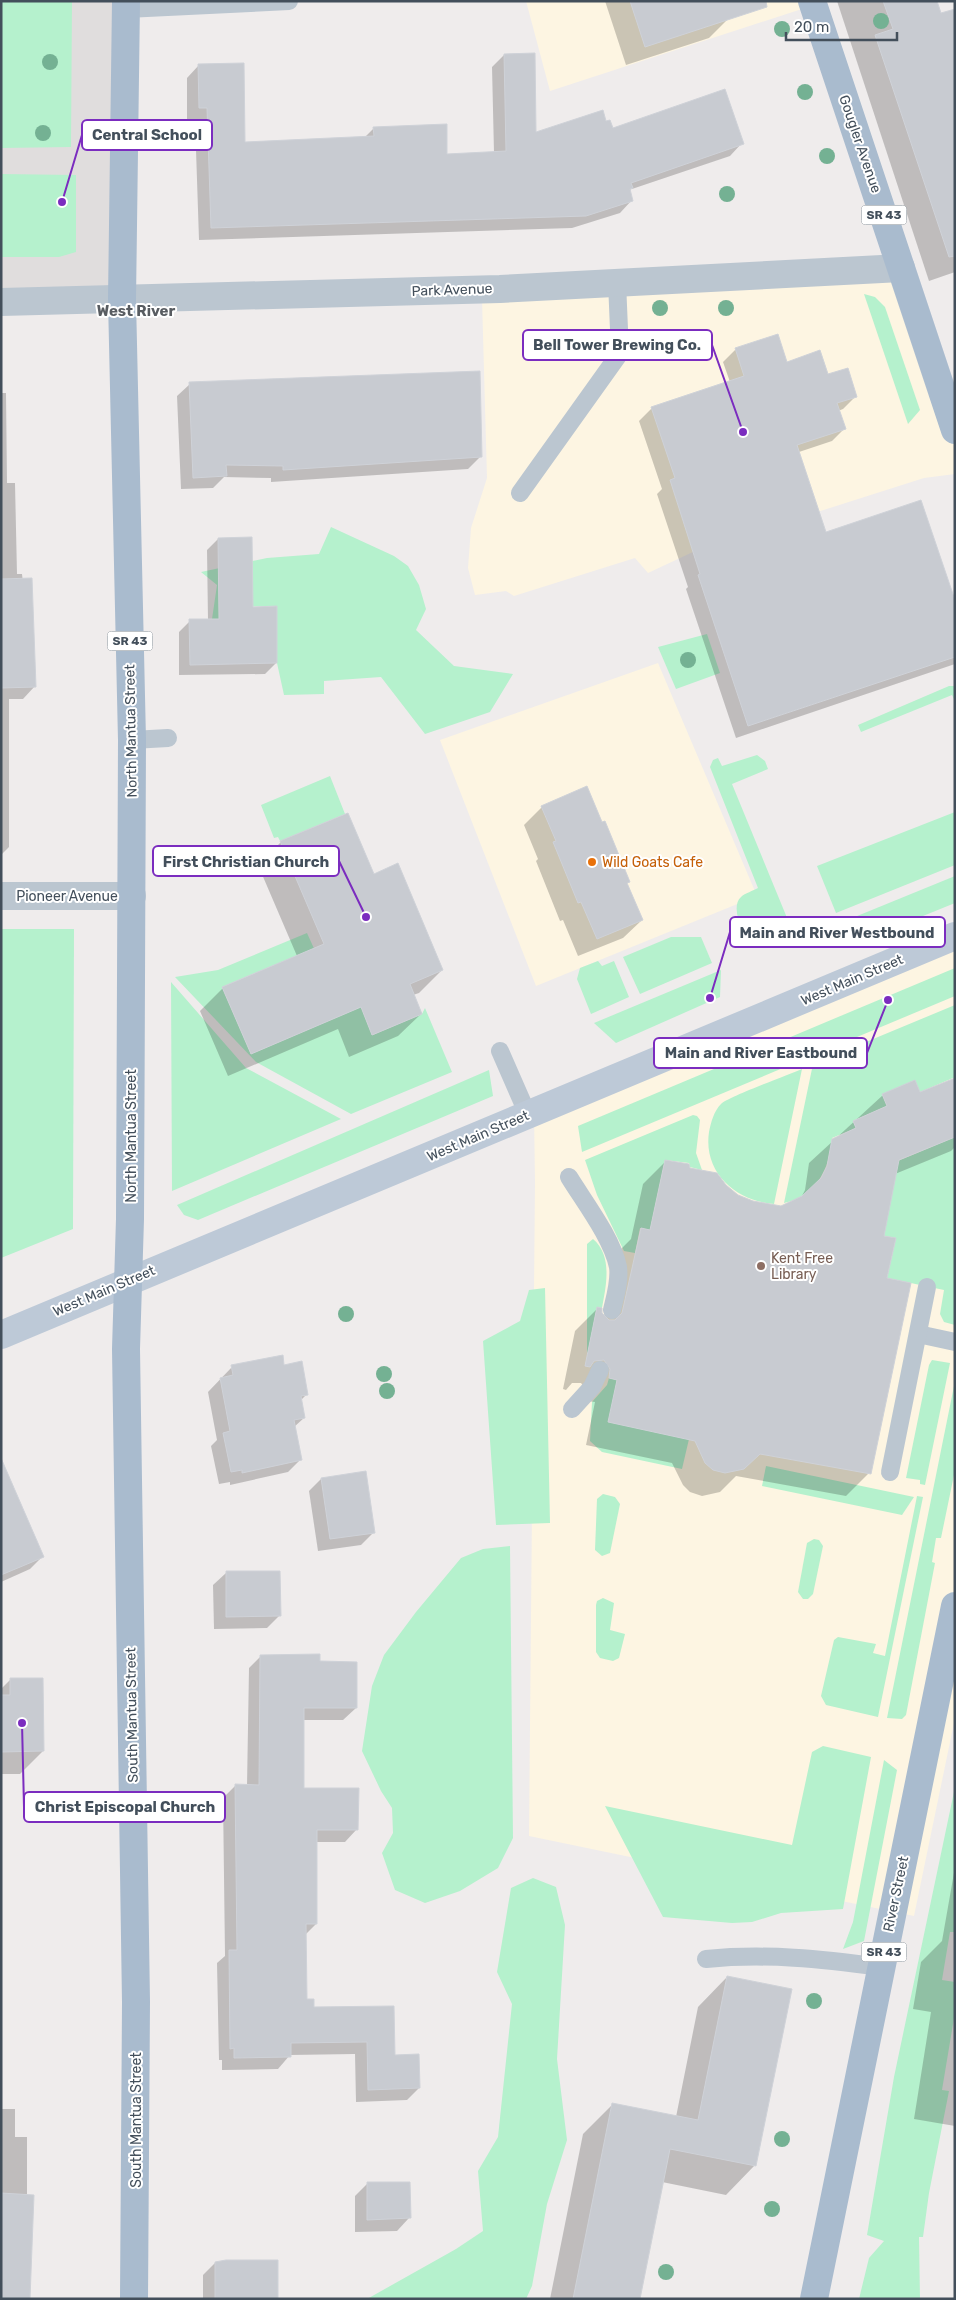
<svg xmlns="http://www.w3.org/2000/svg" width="956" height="2300" font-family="Rubik,sans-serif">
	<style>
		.commercial { fill: #fdf5e2 }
		.education { fill: #e0dddd }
		.green { fill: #b5f1cd }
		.shadow { fill: #0003 }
		.building { fill: #c8cbd1; stroke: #cfd2d8 }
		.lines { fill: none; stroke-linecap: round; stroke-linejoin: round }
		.service { stroke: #bbc6d0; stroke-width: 18 }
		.minor { stroke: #bbc6d0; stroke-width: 28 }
		.secondary { stroke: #bdc9d7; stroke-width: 28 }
		.primary { stroke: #a9bbce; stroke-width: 28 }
		.tree { fill: #74b193 }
		.food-dot { fill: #e8710a; stroke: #fff; stroke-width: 2 }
		.education-dot { fill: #8d6e63; stroke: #fff; stroke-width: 2 }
		.labels { text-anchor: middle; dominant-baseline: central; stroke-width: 4; stroke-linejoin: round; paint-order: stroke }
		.shield { fill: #fff; stroke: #7b848c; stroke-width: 1 }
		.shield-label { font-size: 12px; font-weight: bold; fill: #434f5b }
		.street-label { font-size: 14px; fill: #434f5b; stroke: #fff }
		.food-label { font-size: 14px; fill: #c56008; stroke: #fff; text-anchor: start }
		.education-label { font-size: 14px; fill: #785e54; stroke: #fff; text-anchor: start }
		.neighbourhood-label { font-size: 15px; font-weight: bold; fill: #585c61; stroke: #fff }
		.leader { fill: none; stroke: #7b2cbf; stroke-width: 2 }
		.callout-dot { fill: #7b2cbf; stroke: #fff; stroke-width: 2 }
		.callout { fill: #fff; stroke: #7b2cbf; stroke-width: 2 }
		.callout-label { font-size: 15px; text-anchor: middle; font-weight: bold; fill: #434f5b }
	</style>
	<rect width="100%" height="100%" fill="#efecec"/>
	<g class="commercial">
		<path d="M526,1H803L805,8L550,91Z"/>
		<path d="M898,275L955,447V474L924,478L695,551L648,573L635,558L514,596L506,591L475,595L468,568L471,528L487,478L482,299Z"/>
		<path d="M658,663L757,896L536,986L440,740Z"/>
		<path d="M955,936V1718L914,1916L529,1836L535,1182L534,1113Z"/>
	</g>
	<path class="education" d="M1,1H126L122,300L1,302Z"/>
	<g class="green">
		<path d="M1,1H72L71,147L1,148Z"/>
		<path d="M1,174L76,175V252L59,257H1Z"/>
		<path d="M864,294L875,297L885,307L920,410L908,424Z"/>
		<path d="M331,527L394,556L408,566L419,585L426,609L416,630L454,666L513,674L490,712L425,734L381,677L324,681V694L284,695L277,663V606L227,607V619H212L217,585L201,572L267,558L319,554Z"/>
		<path d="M707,634L720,673L676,689L658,647Z"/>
		<path d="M949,686H955V701L952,695L861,732L858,725Z"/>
		<path d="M757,755L765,761L768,769L732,784L792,930L750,947C745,935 729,908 741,897C745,893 753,891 758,888L710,767L713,760L718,758L722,766Z"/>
		<path d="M330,776L345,814L280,841L278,837L274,838L261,805Z"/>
		<path d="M955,812V865L836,913L817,866Z"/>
		<path d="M955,876V903L859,942L840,923Z"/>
		<path d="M1,929H74L73,1229L1,1258Z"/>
		<path d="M307,933L321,964L281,981L274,965L222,987L251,1054L361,1007L373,1035L422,1014L425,1008L452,1072L351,1114L256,1062L175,977L218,970Z"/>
		<path d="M671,937H701L712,963L640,994L623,957Z"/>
		<path d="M598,961L602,966L614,961L629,997L591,1014L577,979L580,968Z"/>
		<path d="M955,968V996L582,1152L578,1126Z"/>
		<path d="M721,970L720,997L616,1043L594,1023Z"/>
		<path d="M171,982L246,1068L341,1119L172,1191Z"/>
		<path d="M955,1005V1080L953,1078L920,1092L882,1094L887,1106L853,1121L856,1128L832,1138C830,1168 816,1197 784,1203L813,1064Z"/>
		<path d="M802,1069L774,1204C736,1201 703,1173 709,1132C711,1122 714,1111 721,1104C728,1097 788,1075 802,1069Z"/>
		<path d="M489,1070L493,1096L198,1220L184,1215L177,1205Z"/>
		<path d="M693,1115L697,1116L700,1120L696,1153L702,1170L690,1167L689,1163L665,1160L650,1230L640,1228L635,1253L624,1251L597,1195L585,1160Z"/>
		<path d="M955,1137V1325L944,1322L940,1314L944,1290L887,1278L896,1238L884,1236L874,1171Z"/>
		<path d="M593,1239C613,1256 606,1286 602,1308L597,1307L587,1356V1244Z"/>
		<path d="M545,1288L550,1523L496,1525L483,1341L520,1321L529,1290Z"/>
		<path d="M932,1360L950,1363L925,1485L920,1484V1480L906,1478L929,1365Z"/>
		<path d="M609,1378L617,1380L609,1422L689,1439L682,1469L602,1452L590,1441L592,1402L607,1385Z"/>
		<path d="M955,1381V1470L941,1538H936L932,1562L935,1563L906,1715L902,1719L887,1718Z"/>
		<path d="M766,1466L914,1497L902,1515L762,1486Z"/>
		<path d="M603,1494L615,1497L620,1504L610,1553L602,1556L595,1550L597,1499Z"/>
		<path d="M917,1496L923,1497L878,1717L826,1705L821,1696L834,1640L838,1637L876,1644L873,1653L885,1656Z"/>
		<path d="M814,1539L819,1540L823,1546L813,1594L808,1599H803L798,1592L807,1543Z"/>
		<path d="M510,1546L513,1838L498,1868L460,1891L425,1903L395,1890L382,1853L393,1833L392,1808L381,1791L362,1751L372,1686L384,1655L416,1612L461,1558L483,1549Z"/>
		<path d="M603,1598L614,1603L610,1630L625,1634L619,1658L613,1661L600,1658L596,1652V1605L597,1601Z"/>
		<path d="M823,1746L871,1757L843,1909L781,1913L752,1922L732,1923L663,1917L605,1806L792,1845L812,1752Z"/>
		<path d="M884,1760L897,1770L864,1941L843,1949L853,1922Z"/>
		<path d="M955,1787V1932H950L942,1980L955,1982V2012L942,2090L949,2091L929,2193L923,2237H919L920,2299H859L869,2258L884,2241L867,2235L894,2077Z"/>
		<path d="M533,1878L556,1887L565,1925L557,2059L567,2140L547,2204L532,2286L526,2299H367L456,2249L483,2231L478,2171L498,2137L512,2004L497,1972L511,1888Z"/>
	</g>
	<g class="shadow">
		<path d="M605,1H722L728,19L709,38L626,65Z"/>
		<path d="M837,1H936L955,91V272L929,281Z"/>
		<path d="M504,55L535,134L605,123L612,129L742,143L730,156L629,190L632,200L620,213L572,228L199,240L195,120H187V78L199,65L244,143L364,138L374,128L445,155L494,153L492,67Z"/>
		<path d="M736,349L827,376L856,396L843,409L838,411L844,429L832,441L799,452L825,534L955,604V664L736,738L686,589L688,587L657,494L662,489L639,421L652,408L730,382L723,362Z"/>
		<path d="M190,384L481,456L468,469L271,482V478L224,477L213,488L181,489L177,396Z"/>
		<path d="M1,393H6L7,483H15L17,574H22L35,686L23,699H9V847L1,855Z"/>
		<path d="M218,539L276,663L265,674L179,675V632L190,621H208L207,550Z"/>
		<path d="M542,807L629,882L626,884L642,920L623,938L578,956L563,920L560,921L536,861L538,859L524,825Z"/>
		<path d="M281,842L373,875L442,970L419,993L413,995L421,1014L398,1036L349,1057L338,1029L228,1076L200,1011L223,988L297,956L258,865Z"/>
		<path d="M955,1083V1147L951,1151L895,1174L882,1237L886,1279L869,1473L846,1496L736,1476L720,1492L702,1496L690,1492L683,1485L672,1463L586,1445L595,1402L587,1401L588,1392L581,1383H572L566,1390L563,1389L575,1331L598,1308L604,1317L618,1252L631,1239L643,1184L666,1161L725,1186L738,1196L752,1203L781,1207L801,1198L805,1190L809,1163L883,1095L919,1094Z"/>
		<path d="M283,1366L307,1394L300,1401L304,1418L294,1427L300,1460L288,1472L230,1485V1482L219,1484L211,1446L217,1440L208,1392L232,1367Z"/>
		<path d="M321,1479L374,1532L361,1545L318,1551L309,1491Z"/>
		<path d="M1,1513L42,1557L30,1569L1,1582Z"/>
		<path d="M226,1573L280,1615L267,1628L214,1629L213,1585Z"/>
		<path d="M261,1656L319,1663L356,1708L343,1720H302L303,1789L357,1829L345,1842H316V1924L305,1935L306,2000L313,2008L394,2056L419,2088L407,2100L356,2102L355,2054L290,2055L278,2069L222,2070V2060H219L217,1963L225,1956L223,1798L235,1786H247L249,1668Z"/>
		<path d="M10,1680L43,1751L20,1774H1V1689Z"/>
		<path d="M955,1867V2126L914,2119L931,2012L913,2009L921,1962L942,1941Z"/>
		<path d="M727,1977L755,2165L726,2195L662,2182L638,2299H550L583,2134L613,2104L676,2117L698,2007Z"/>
		<path d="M1,2109H15V2137H27V2196L1,2299Z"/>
		<path d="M367,2184L409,2218L397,2231L355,2232V2196Z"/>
		<path d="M215,2263L277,2299H203V2275Z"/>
	</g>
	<g class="building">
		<path d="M630,1H766L767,7L645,47Z"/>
		<path d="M883,1H937L941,13L955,9V256L949,257L875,35L893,29Z"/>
		<path d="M535,53L536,132L603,110L606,121L610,120L613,128L725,89L744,144L631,183L633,188L630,189L633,201L586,216L211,228L207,108H199L198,64L244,63L245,142L374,136L373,127L447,124V154L506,151L504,54Z"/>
		<path d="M778,334L787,362L820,350L828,374L848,368L857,397L837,403L846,429L797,445L826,532L921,500L955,600V657L748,726L698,575L700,574L670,480L675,478L651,407L744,376L735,348Z"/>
		<path d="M480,371L482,457L283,470V466L226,465L227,476L193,478L189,382Z"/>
		<path d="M252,537L253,607L277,606V663L190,665L189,619H219L218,538Z"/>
		<path d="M32,578L36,687L1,688V579Z"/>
		<path d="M587,786L602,822L605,821L630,882L627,883L643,920L597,939L581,902L578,903L553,842L556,841L541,806Z"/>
		<path d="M348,813L374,874L398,863L443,970L410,984L422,1014L372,1035L361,1007L251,1054L222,987L324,944L280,841Z"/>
		<path d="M955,1078V1137L899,1160L884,1236L896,1238L887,1278L911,1283L871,1474L760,1454L744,1469L725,1473L713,1470L705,1463L695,1441L608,1422L617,1380L609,1378L610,1369L604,1360L594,1361L590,1367L585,1366L597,1307L602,1308V1313L609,1320H615L622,1313L641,1228L650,1230L665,1160L689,1164L690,1168L717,1173L726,1185L738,1195L753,1201L781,1206L802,1196L821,1178L827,1166L832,1139L856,1128L853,1121L887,1106L882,1094L915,1080L920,1092Z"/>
		<path d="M283,1355L284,1365L302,1361L308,1395L301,1396L305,1418L294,1420L302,1460L242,1473V1470L231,1472L223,1433L230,1431L220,1378L233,1375L231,1365Z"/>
		<path d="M1,1458L44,1557L1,1575Z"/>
		<path d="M366,1471L375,1533L330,1539L321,1478Z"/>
		<path d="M226,1571H280L281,1616L226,1617Z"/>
		<path d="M320,1654V1661L357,1662V1708H304V1788H359L358,1830H317V1924H306L307,1999H314V2007L394,2006L395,2055L419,2054L420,2088L368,2090L367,2042L291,2043V2057L234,2058V2048L230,2049L229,1950H237L235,1784L259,1785L260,1655Z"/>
		<path d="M10,1678H43L44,1751L1,1752V1695H10Z"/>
		<path d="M727,1976L792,1989L756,2166L670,2149L640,2299H573L612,2103L698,2120Z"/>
		<path d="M367,2182H410L411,2218L367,2220Z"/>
		<path d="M1,2193L34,2195L30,2299H1Z"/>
		<path d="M226,2260H278V2299H215V2262Z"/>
	</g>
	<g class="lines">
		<g class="service">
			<path d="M126,9L289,1"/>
			<path d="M520,493L620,353L617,282"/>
			<path d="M132,740L168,738"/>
			<path d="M500,1051L528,1115"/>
			<path d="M569,1177C585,1203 612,1238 618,1267C620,1281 615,1297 612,1310"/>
			<path d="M918,1334L955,1342"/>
			<path d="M572,1409L592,1387L600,1370"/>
			<path d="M890,1472L927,1287"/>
			<path d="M706,1959C766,1953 822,1959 881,1967"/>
		</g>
		<g class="minor">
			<path d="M1,302L500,289L901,268"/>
			<path d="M1,896H132"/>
		</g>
		<path class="secondary" d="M1,1335L955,936"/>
		<g class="primary">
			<path d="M126,1L122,300L132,740L130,1219L126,1349L136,2002L134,2299"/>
			<path d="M812,1L955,430"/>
			<path d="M814,2299L955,1606"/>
		</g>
	</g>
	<g class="tree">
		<circle cx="881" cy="21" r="8"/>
		<circle cx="782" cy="29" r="8"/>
		<circle cx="50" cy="62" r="8"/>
		<circle cx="805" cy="92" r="8"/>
		<circle cx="43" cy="133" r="8"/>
		<circle cx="827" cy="156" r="8"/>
		<circle cx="727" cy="194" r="8"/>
		<circle cx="660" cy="308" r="8"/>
		<circle cx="726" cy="308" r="8"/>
		<circle cx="688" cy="660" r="8"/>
		<circle cx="346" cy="1314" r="8"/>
		<circle cx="384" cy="1374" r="8"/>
		<circle cx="387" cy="1391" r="8"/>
		<circle cx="814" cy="2001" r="8"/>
		<circle cx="782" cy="2139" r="8"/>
		<circle cx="772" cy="2209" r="8"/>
		<circle cx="666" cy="2272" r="8"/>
	</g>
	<circle class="food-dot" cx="592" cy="862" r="5"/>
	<circle class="education-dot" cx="761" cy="1266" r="5"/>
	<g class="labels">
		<g class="shield">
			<rect x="861.5" y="205.5" width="45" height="19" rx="4"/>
			<rect x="107.5" y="631.5" width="45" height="19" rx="4"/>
			<rect x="861.5" y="1942.5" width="45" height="19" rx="4"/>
		</g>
		<g class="shield-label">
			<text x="884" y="215">SR 43</text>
			<text x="130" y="641">SR 43</text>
			<text x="884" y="1952">SR 43</text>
		</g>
		<g class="street-label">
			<text transform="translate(860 144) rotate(71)">Gougler Avenue</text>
			<text transform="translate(452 290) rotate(-2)">Park Avenue</text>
			<text transform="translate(131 731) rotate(-91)">North Mantua Street</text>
			<text x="67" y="896">Pioneer Avenue</text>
			<text transform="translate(852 980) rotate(-23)">West Main Street</text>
			<text transform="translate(131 1136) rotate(-90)">North Mantua Street</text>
			<text transform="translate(478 1136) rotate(-23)">West Main Street</text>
			<text transform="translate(104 1291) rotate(-23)">West Main Street</text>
			<text transform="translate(132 1715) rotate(-91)">South Mantua Street</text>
			<text transform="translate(896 1894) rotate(-78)">River Street</text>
			<text transform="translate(136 2120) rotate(-90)">South Mantua Street</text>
		</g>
		<g class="food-label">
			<text x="602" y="862">Wild Goats Cafe</text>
		</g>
		<g class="education-label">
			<text x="771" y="1258">Kent Free<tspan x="771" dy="16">Library</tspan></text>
		</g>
		<g class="neighbourhood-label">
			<text x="136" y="311">West River</text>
		</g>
	</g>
	<path class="leader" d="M62 202L82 135M743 432L712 345M366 917L339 861M710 998L730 932M888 1000L867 1053M22 1723L24 1807"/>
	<g class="callout-dot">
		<circle cx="62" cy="202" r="5"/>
		<circle cx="743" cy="432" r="5"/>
		<circle cx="366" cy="917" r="5"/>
		<circle cx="710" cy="998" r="5"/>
		<circle cx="888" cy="1000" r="5"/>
		<circle cx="22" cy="1723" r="5"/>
	</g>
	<g class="callout">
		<rect x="82" y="120" width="130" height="30" rx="5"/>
		<rect x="523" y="330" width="189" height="30" rx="5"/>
		<rect x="153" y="846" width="186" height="30" rx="5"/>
		<rect x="730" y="917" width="215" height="30" rx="5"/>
		<rect x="654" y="1038" width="213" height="30" rx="5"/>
		<rect x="24" y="1792" width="201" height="30" rx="5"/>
	</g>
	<g class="callout-label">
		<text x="147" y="140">Central School</text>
		<text x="617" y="350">Bell Tower Brewing Co.</text>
		<text x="246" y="867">First Christian Church</text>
		<text x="837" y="938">Main and River Westbound</text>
		<text x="761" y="1058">Main and River Eastbound</text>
		<text x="125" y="1812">Christ Episcopal Church</text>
	</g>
	<rect width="956" height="2300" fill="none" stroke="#434f5b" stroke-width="5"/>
	<path d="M786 32v8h111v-8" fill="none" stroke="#434f5b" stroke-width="2.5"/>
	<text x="794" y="32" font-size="15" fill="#434f5b" stroke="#ffffff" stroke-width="4" paint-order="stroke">20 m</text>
</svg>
